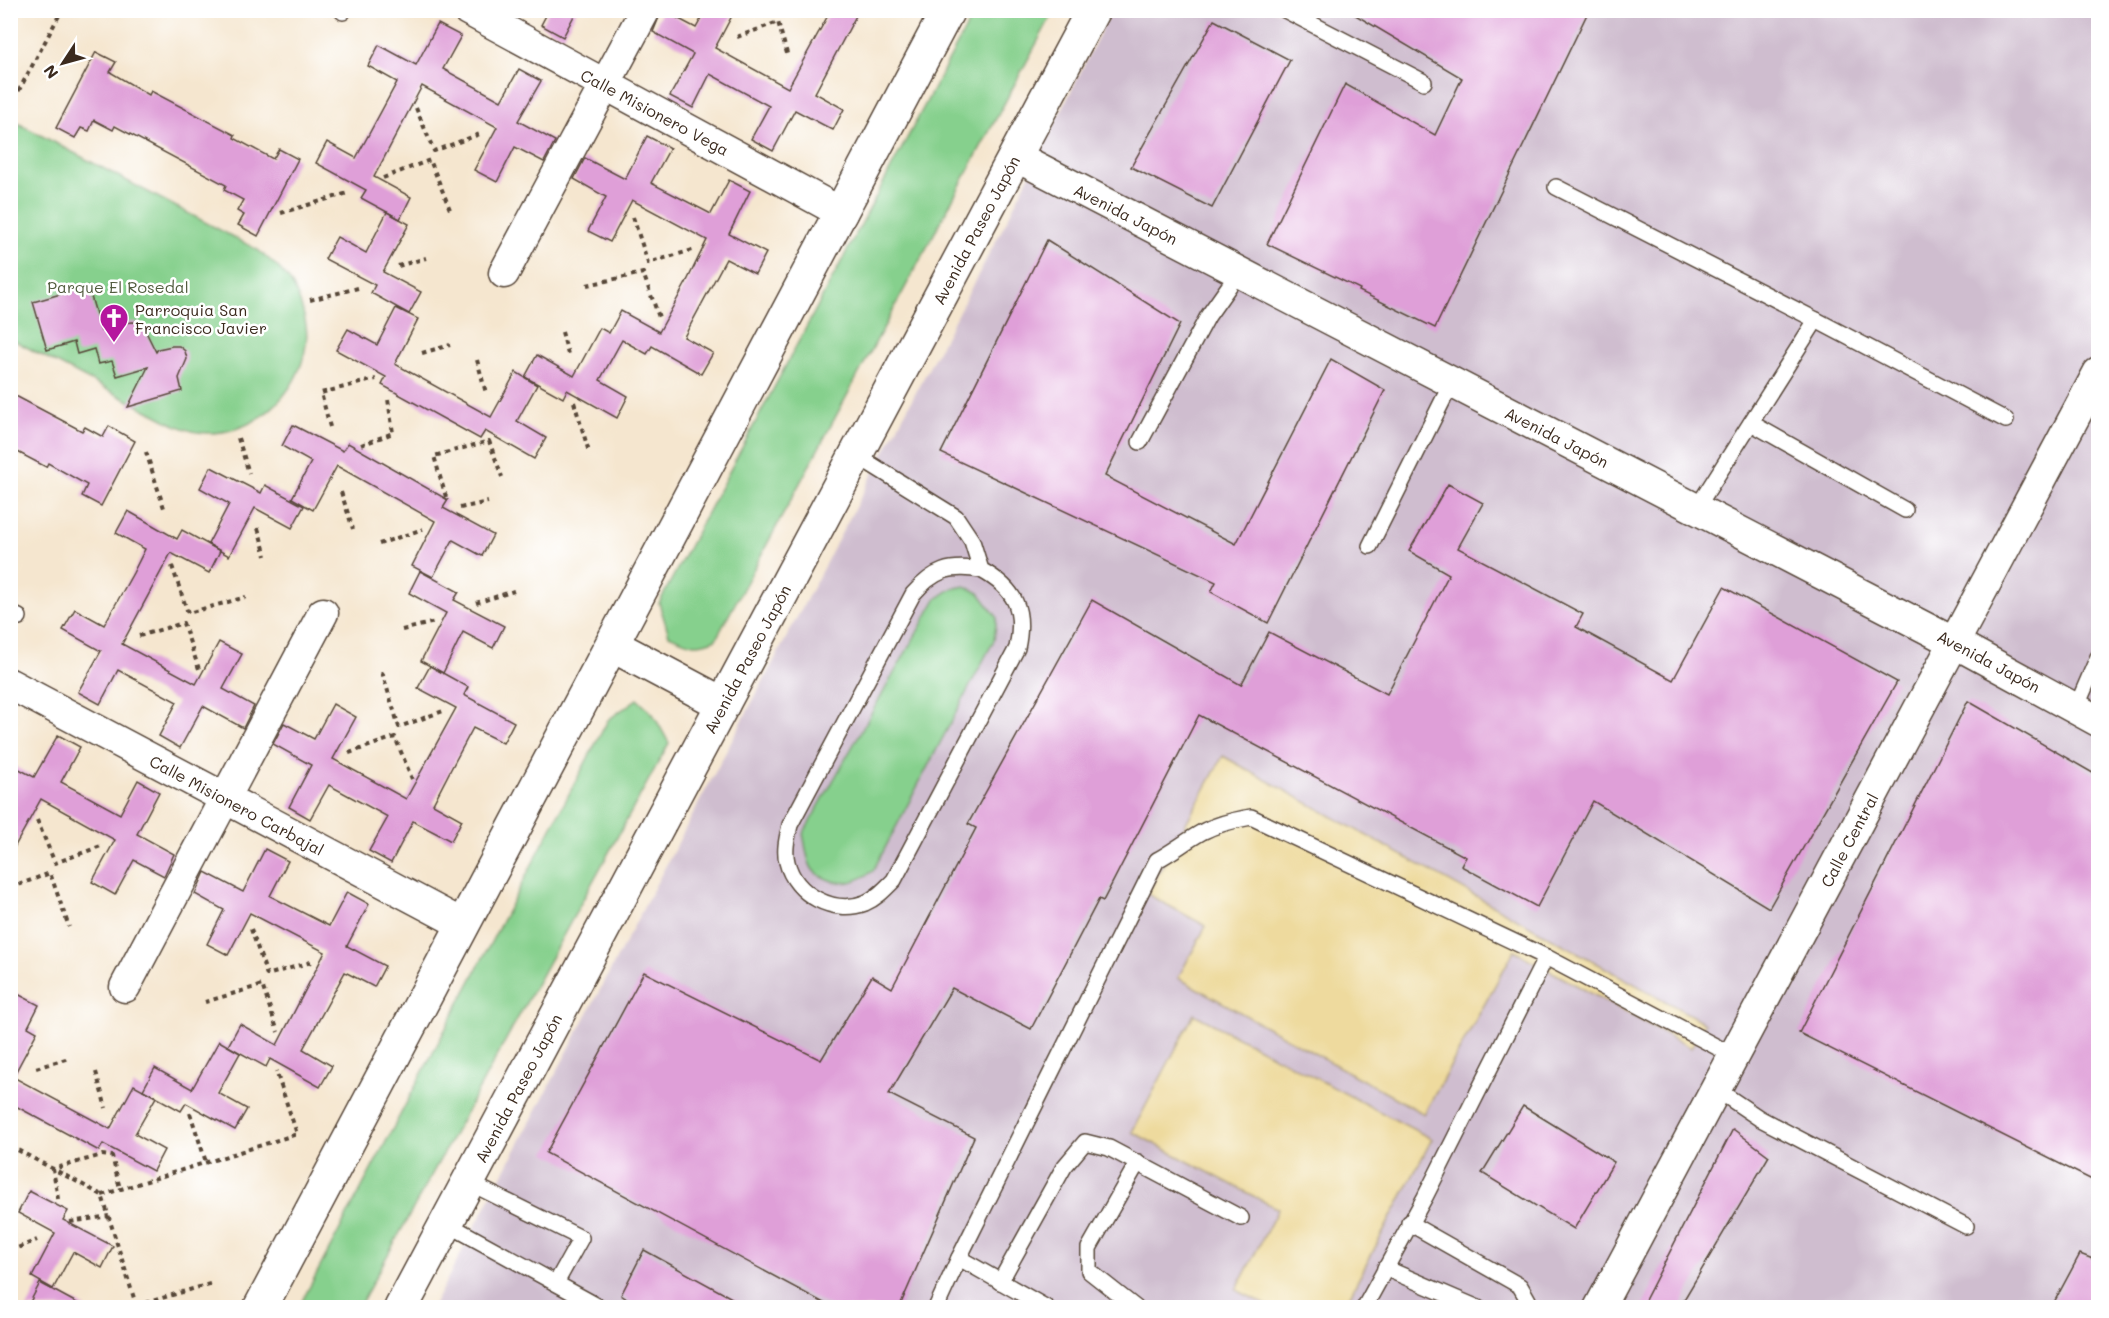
<svg xmlns="http://www.w3.org/2000/svg" width="2109" height="1318" font-family="Mali,sans-serif">
	<style>
		.industrial { fill: #cfbdcf }
		.green { fill: #86d08d; stroke: #607d56; stroke-width: 1.5 }
		.sand { fill: #eeda9e; stroke: #94825e; stroke-width: 1.5 }
		.building { fill: #df9fd8 }
		.lines { fill: none; stroke-linecap: round; stroke-linejoin: round }
		.lane-casing { stroke: #574639; stroke-width: 18 }
		.street-casing { stroke: #574639; stroke-width: 33 }
		.primary-casing { stroke: #574639; stroke-width: 36 }
		.path { stroke: #574639; stroke-width: 4; stroke-dasharray: 4.5 4.5; stroke-linecap: butt }
		.lane { stroke: #fff; stroke-width: 15 }
		.street { stroke: #fff; stroke-width: 30 }
		.primary { stroke: #fff; stroke-width: 33 }
		.labels { text-anchor: middle; dominant-baseline: central; stroke-width: 5; stroke-linejoin: round; paint-order: stroke }
		.street-label { font-size: 16px; fill: #3b2a1e; stroke: #fff }
		.park-label { font-size: 16px; fill: #525c3f; stroke: #fff }
		.poi-label { font-size: 16px; fill: #3b2a1e; stroke: #fff; text-anchor: start }
	</style>
	<rect width="100%" height="100%" fill="#fff"/>
	<filter id="ink" filterUnits="userSpaceOnUse"><feTurbulence type="fractalNoise" baseFrequency=".0167" numOctaves="2"/><feDisplacementMap in="SourceGraphic" scale="12" xChannelSelector="R" yChannelSelector="G"/><feConvolveMatrix kernelMatrix="1 2 1 2 8 2 1 2 1" color-interpolation-filters="sRGB"/></filter>
	<filter id="wash" filterUnits="userSpaceOnUse"><feTurbulence type="fractalNoise" baseFrequency=".008" numOctaves="4" result="noise"/><feDisplacementMap in="SourceGraphic" scale="24" xChannelSelector="R" yChannelSelector="G"/><feGaussianBlur stdDeviation="1.35" result="paint"/><feColorMatrix in="noise" values="0 0 0 0 0 0 0 0 0 0 0 0 0 0 0 0 0 1.4 0 .05"/><feComposite in="paint" operator="in"/></filter>
	<g filter="url(#wash)">
		<rect width="100%" height="100%" fill="#f5e6cf"/>
		<path class="industrial" d="M1111,11H2098V1307L432,1308L1006,222Z"/>
		<g class="green">
			<path d="M975,11H1054L716,639C695,648 689,644 669,635L659,603Z"/>
			<path d="M10,119L258,250C272,262 287,273 295,290C302,306 309,327 306,344C300,395 251,440 197,432C188,431 179,426 171,423L11,339Z"/>
			<path d="M965,586L979,593L997,617L994,640L873,871C857,882 843,887 825,878C821,876 816,874 813,870C806,861 806,845 803,834L936,599L951,589Z"/>
			<path d="M637,699L653,714L669,743L359,1307H299L608,720Z"/>
		</g>
		<g class="sand">
			<path d="M1223,756L1705,1023L1691,1048L1514,951L1424,1114L1178,978L1206,926L1147,894Z"/>
			<path d="M1194,1014L1432,1139L1344,1307H1270L1236,1290L1278,1209L1132,1132Z"/>
		</g>
		<g id="blocks">
			<g class="building">
				<path d="M549,10H577L563,37L541,25Z"/>
				<path d="M662,10L696,28L706,10H735L715,48L788,88L831,10H859L815,93L844,109L833,130L795,110L773,151L751,139L769,106L710,74L693,108L670,96L693,54L653,32Z"/>
				<path d="M1347,10H1589L1435,328L1359,291L1360,289L1267,244L1345,84L1435,135L1462,78Z"/>
				<path d="M1214,20L1290,60L1212,208L1131,167Z"/>
				<path d="M438,24L461,36L443,69L501,101L519,69L541,81L518,121L555,141L544,162L515,147L497,182L474,170L497,127L422,86L374,177L411,197L400,219L361,198L366,190L316,163L327,142L356,158L397,82L368,66L379,45L416,65Z"/>
				<path d="M96,52L116,62L110,72L149,95L151,91L235,135L234,138L273,159L279,149L298,159L258,236L238,225L244,215L237,211L243,200L224,190L226,185L115,126L113,130L94,120L89,131L81,128L75,138L56,128Z"/>
				<path d="M647,136L670,148L651,183L711,214L729,180L750,191L729,234L766,253L755,274L726,259L684,337L713,353L701,374L652,346L647,354L622,340L600,380L628,396L617,418L567,390L563,398L525,377L537,355L574,376L600,328L609,333L621,311L659,332L686,283L707,240L632,200L610,242L588,231L606,197L574,179L585,158L625,179Z"/>
				<path d="M387,212L409,224L383,272L421,292L409,314L371,293L375,285L325,259L337,237L366,253Z"/>
				<path d="M1047,240L1180,324L1105,476L1236,544L1331,359L1385,390L1268,623L1211,592L1216,582L941,453Z"/>
				<path d="M88,286L101,331L121,323L133,322L139,323L144,328L156,352L158,349L172,346H179L185,351L187,359L179,378L182,391L128,407L148,367L117,376L112,361L98,364L94,349L77,354L74,342L47,350L33,302Z"/>
				<path d="M396,308L418,319L395,364L491,417L516,372L537,385L517,421L546,438L534,459L485,431L480,439L382,385L386,377L336,350L348,329L377,345Z"/>
				<path d="M10,393L82,431L85,427L103,437L109,426L135,441L101,506L82,496L87,485L48,463L46,467L10,448Z"/>
				<path d="M293,425L343,451L348,443L448,500L443,508L493,535L482,556L453,540L433,577L412,566L435,521L337,466L313,510L292,498L311,462L282,446Z"/>
				<path d="M211,467L261,493L265,485L304,506L292,528L255,508L229,556L208,544L229,504L200,488Z"/>
				<path d="M1448,484L1483,503L1458,548L1583,614L1576,627L1673,680L1724,587L1897,682L1769,908L1593,801L1537,907L1461,866L1466,857L1199,715L1103,901L1099,899L1031,1029L952,988L889,1094L974,1137L899,1308H833L546,1153L644,972L821,1060L872,976L892,988L976,828L968,824L1092,600L1241,685L1269,632L1387,694L1449,574L1409,551Z"/>
				<path d="M128,511L177,539L182,530L220,551L209,573L171,553L122,644L196,684L219,642L242,654L223,689L254,706L243,728L203,706L180,748L159,736L177,702L118,670L100,704L78,692L101,651L63,630L75,609L104,625L133,573L145,549L116,533Z"/>
				<path d="M420,571L459,592L454,600L504,626L493,648L463,632L443,673L421,661L446,613L409,593Z"/>
				<path d="M430,666L468,687L464,695L514,722L503,743L473,728L451,769L433,804L462,820L451,841L413,821L391,863L369,851L388,817L329,785L310,819L289,807L311,765L273,744L284,723L314,739L333,704L356,717L333,759L406,799L456,708L418,688Z"/>
				<path d="M1968,701L2098,776V1183L1799,1033Z"/>
				<path d="M58,735L80,747L61,782L120,814L138,780L159,792L137,834L174,854L164,876L134,860L115,895L92,882L115,840L41,799L10,855V764L34,777Z"/>
				<path d="M265,849L288,861L270,896L329,926L347,892L369,904L347,946L385,966L374,987L345,972L303,1049L332,1066L320,1087L270,1059L266,1067L228,1046L240,1024L277,1045L325,952L250,913L228,955L207,944L224,910L195,894L205,872L243,892Z"/>
				<path d="M10,990L39,1005L28,1027L37,1032L13,1077L110,1129L134,1085L156,1097L135,1134L164,1150L153,1171L103,1144L99,1151L10,1103Z"/>
				<path d="M219,1041L240,1053L218,1093L247,1109L235,1130L186,1103L181,1111L143,1090L155,1068L192,1089Z"/>
				<path d="M1523,1106L1614,1162L1574,1229L1482,1173Z"/>
				<path d="M1733,1129L1769,1156L1679,1308H1641Z"/>
				<path d="M29,1191L68,1211L63,1220L113,1246L102,1268L73,1252L53,1289L32,1277L55,1233L18,1213Z"/>
				<path d="M644,1250L750,1308H640L621,1295Z"/>
				<path d="M2080,1254L2098,1261V1308H2051Z"/>
				<path d="M40,1283L86,1308H27Z"/>
			</g>
		</g>
	</g>
	<g filter="url(#ink)">
		<use href="#blocks" fill-opacity="0" stroke="#574639" stroke-width="1.5"/>
		<g class="lines">
			<g class="lane-casing">
				<g id="lane">
					<path d="M341,10L343,12"/>
					<path d="M1285,10L1424,82"/>
					<path d="M1556,187L1816,320L1696,509"/>
					<path d="M1816,320L2006,420"/>
					<path d="M1751,423L1905,510"/>
					<path d="M1140,442L1208,316L1239,272"/>
					<path d="M856,455L956,517L972,541L981,570C1016,589 1025,610 1017,648L894,880C885,889 877,898 865,903C834,915 795,895 787,862C784,850 787,838 790,825L913,594C934,570 949,565 981,570"/>
					<path d="M1370,546L1452,382"/>
					<path d="M10,613L19,617"/>
					<path d="M2076,708L2098,657"/>
					<path d="M1716,1089L1759,1118L1966,1226"/>
					<path d="M468,1182L581,1238L556,1283"/>
					<path d="M446,1223L601,1308"/>
					<path d="M1409,1223L1520,1286L1528,1300L1524,1308"/>
					<path d="M959,1258L1047,1308"/>
					<path d="M1385,1268L1478,1308"/>
					<path d="M1000,1282L1064,1167L1085,1142L1109,1148L1241,1218"/>
					<path d="M936,1308L959,1258L1157,860C1172,852 1186,841 1202,832C1217,824 1234,820 1251,817L1546,957L1734,1056"/>
					<path d="M1136,1308L1089,1271V1248L1138,1162"/>
					<path d="M1364,1308L1425,1197L1546,957"/>
				</g>
			</g>
			<g class="street-casing">
				<g id="street">
					<path d="M468,10L842,213"/>
					<path d="M1015,156L1955,643L2098,721"/>
					<path d="M504,273L645,10"/>
					<path d="M10,684L464,925"/>
					<path d="M125,987L323,613"/>
					<path d="M1599,1308L2098,373"/>
				</g>
			</g>
			<g class="primary-casing">
				<g id="primary">
					<path d="M612,645L723,704"/>
					<path d="M260,1308L948,10"/>
					<path d="M401,1308L1093,10"/>
				</g>
			</g>
			<g class="path">
				<path d="M780,10L781,14L792,10"/>
				<path d="M737,37L778,22L788,57"/>
				<path d="M10,107L62,10"/>
				<path d="M416,108L434,151L480,134"/>
				<path d="M383,178L430,160L451,212"/>
				<path d="M281,213L348,193"/>
				<path d="M633,217L648,263L693,250"/>
				<path d="M398,266L426,258"/>
				<path d="M587,285L643,273L660,320"/>
				<path d="M310,300L362,287"/>
				<path d="M562,332L569,358"/>
				<path d="M422,353L450,345"/>
				<path d="M477,360L486,393"/>
				<path d="M574,402L589,452"/>
				<path d="M330,427L321,393L376,379"/>
				<path d="M238,438L249,473"/>
				<path d="M361,445L393,433L388,399"/>
				<path d="M146,452L164,508"/>
				<path d="M341,492L353,529"/>
				<path d="M446,497L434,456L489,441L502,477"/>
				<path d="M460,508L488,502"/>
				<path d="M258,528L266,556"/>
				<path d="M379,544L423,529"/>
				<path d="M172,566L188,613L246,597"/>
				<path d="M476,603L514,591"/>
				<path d="M402,630L435,622"/>
				<path d="M139,636L183,623L199,669"/>
				<path d="M382,672L399,727L446,710"/>
				<path d="M349,753L395,737L412,779"/>
				<path d="M37,820L55,863L101,846"/>
				<path d="M10,888L50,873L69,927"/>
				<path d="M251,929L267,975L311,962"/>
				<path d="M205,1002L262,985L278,1032"/>
				<path d="M36,1068L69,1058"/>
				<path d="M96,1072L106,1108"/>
				<path d="M190,1113L206,1162"/>
				<path d="M10,1146L102,1195L137,1308"/>
				<path d="M102,1195L297,1134L276,1071"/>
				<path d="M58,1199L53,1169L102,1155L112,1156L120,1189"/>
				<path d="M70,1222L109,1216"/>
				<path d="M10,1251L37,1240"/>
				<path d="M128,1308L213,1283"/>
			</g>
			<use href="#lane" class="lane"/>
			<use href="#street" class="street"/>
			<use href="#primary" class="primary"/>
		</g>
	</g>
	<defs>
		<g id="church-pin" transform="scale(1.5)"><path d="M0 17L-7.5 6A9.5 9.5 0 1 1 7.5 6Z" fill="#b5179e" stroke="#fff"/><path d="M-1.2-6h2.4v3.5h3.3v2.4h-3.3V6h-2.4V-.1h-3.3v-2.4h3.3Z" fill="#fff"/></g>
	</defs>
	<g fill-rule="evenodd">
		<use href="#church-pin" x="114" y="318"/>
	</g>
	<g class="labels">
		<g class="street-label">
			<text transform="translate(655 112) rotate(28)">Calle Misionero Vega</text>
			<text transform="translate(1126 214) rotate(27)">Avenida Japón</text>
			<text transform="translate(976 230) rotate(-62)">Avenida Paseo Japón</text>
			<text transform="translate(1557 437) rotate(27)">Avenida Japón</text>
			<text transform="translate(747 659) rotate(-62)">Avenida Paseo Japón</text>
			<text transform="translate(1989 661) rotate(28)">Avenida Japón</text>
			<text transform="translate(237 805) rotate(28)">Calle Misionero Carbajal</text>
			<text transform="translate(1849 840) rotate(-62)">Calle Central</text>
			<text transform="translate(518 1088) rotate(-62)">Avenida Paseo Japón</text>
		</g>
		<g class="park-label">
			<text x="118" y="286">Parque El Rosedal</text>
		</g>
		<g class="poi-label">
			<text x="135" y="309">Parroquia San<tspan x="135" dy="18">Francisco Javier</tspan></text>
		</g>
	</g>
	<rect width="2109" height="1318" fill="none" stroke="#fff" stroke-width="36"/>
	<g transform="translate(63 63) rotate(234)" stroke="#ffffff" stroke-width="4.5" paint-order="stroke">
	<path d="M0-4.5L10 22L0 15L-10 22Z" fill="#3b2a1e"/>
	<text y="-9" font-size="16" font-weight="bold" text-anchor="middle" fill="#3b2a1e">N</text>
	</g>
</svg>
